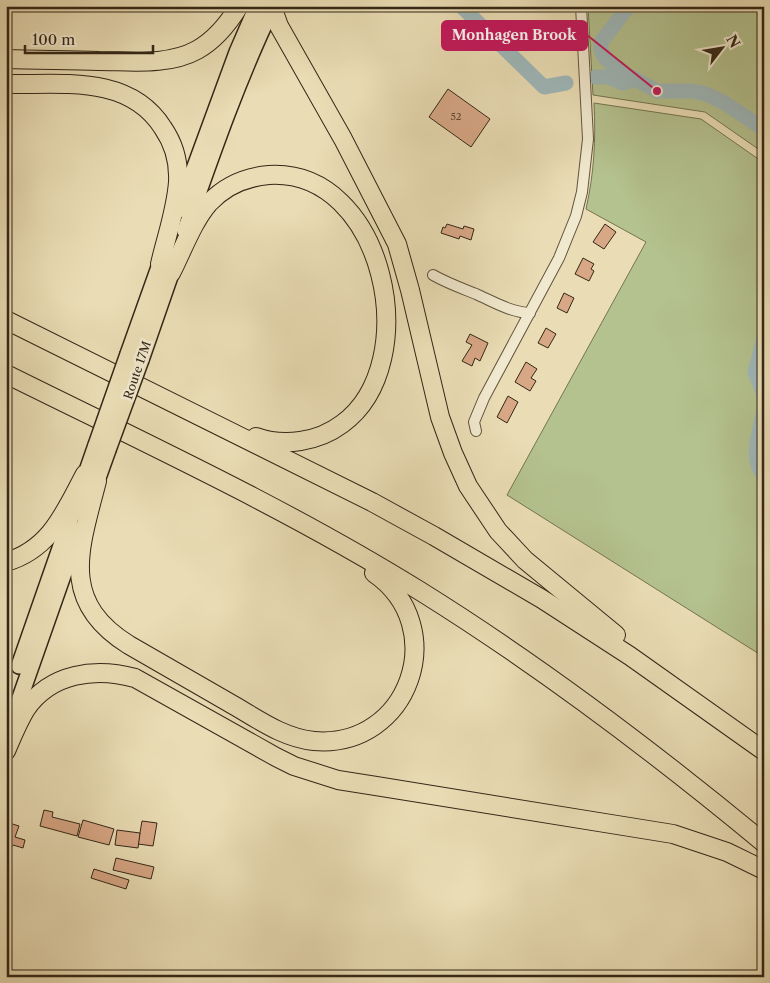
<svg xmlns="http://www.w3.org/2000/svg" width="770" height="983" font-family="'Libre Caslon Text',serif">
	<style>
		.green { fill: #b4c28f; stroke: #747452 }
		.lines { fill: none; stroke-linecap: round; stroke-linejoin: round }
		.river { stroke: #9eb8ba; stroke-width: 15 }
		.building { fill: #d8a786; stroke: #332716 }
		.minor-casing { stroke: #61543e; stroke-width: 12 }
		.primary-casing { stroke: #332716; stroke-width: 18 }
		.motorway-casing { stroke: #332716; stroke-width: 20 }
		.minor { stroke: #f1e9cf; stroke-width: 10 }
		.primary { stroke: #eaddb5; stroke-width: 15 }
		.motorway { stroke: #eaddb5; stroke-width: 18 }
		.primary-bridge-casing { stroke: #332716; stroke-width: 18; stroke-linecap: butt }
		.primary-bridge { stroke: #eaddb5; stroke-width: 15 }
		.labels { text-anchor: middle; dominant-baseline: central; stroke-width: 5; stroke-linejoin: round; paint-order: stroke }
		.number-label { font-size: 10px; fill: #5c4732 }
		.street-label { font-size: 12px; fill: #332716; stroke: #f1e9cf }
		.leader { fill: none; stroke: #c2185b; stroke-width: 2 }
		.callout-dot { fill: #c2185b; stroke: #f1e9cf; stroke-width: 2 }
		.callout { fill: #c2185b; stroke: #c2185b; stroke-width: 2 }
		.callout-label { font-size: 14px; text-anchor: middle; font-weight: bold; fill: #fff }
	</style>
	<rect width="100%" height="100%" fill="#eaddb5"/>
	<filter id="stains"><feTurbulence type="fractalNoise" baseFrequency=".004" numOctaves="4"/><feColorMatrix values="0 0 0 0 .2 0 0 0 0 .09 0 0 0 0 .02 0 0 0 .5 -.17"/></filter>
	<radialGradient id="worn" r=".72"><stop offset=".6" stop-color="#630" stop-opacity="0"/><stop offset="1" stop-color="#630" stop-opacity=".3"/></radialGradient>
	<g class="green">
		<path d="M588,6H764V153L705,112L593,95Z"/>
		<path d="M594,103L701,119L764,163V657L507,495L646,242L586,209C594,174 596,140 594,103Z"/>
	</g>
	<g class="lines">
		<g class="river">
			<path d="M461,6L544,87L566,83"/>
			<path d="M627,6L625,11L601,42V50L605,58L618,70L657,91H693L706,94L723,102L764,129"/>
			<path d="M596,77H609L622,83L628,82"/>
			<path d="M764,339L755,372L764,394"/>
			<path d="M764,411C760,430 749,459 764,475"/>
		</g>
	</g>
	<g class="building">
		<path d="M448,89L490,119L471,147L429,117Z"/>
		<path d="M447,224L463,229L464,226L474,229L471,240L460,236L459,239L441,233L443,227L445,228Z"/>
		<path d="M605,224L616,232L604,249L593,242Z"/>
		<path d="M583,258L594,264L591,269L594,271L589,281L575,274Z"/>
		<path d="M564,293L574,298L567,313L557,308Z"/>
		<path d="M546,328L556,334L548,348L538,343Z"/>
		<path d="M470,334L488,343L480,361L475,358L472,366L462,361L472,345L466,342Z"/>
		<path d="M526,362L537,369L531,378L536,381L530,391L515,382Z"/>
		<path d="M508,396L518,402L507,423L497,417Z"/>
		<path d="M44,810L53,812L52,817L80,824L77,836L40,826Z"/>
		<path d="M83,820L114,829L109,845L78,837Z"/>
		<path d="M142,821L157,823L153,846L138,844Z"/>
		<path d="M6,822L19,826L15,837L25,840L23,848L13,845L12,847L6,845Z"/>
		<path d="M117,830L140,833L138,848L115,845Z"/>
		<path d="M116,858L154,867L151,879L113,870Z"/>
		<path d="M94,869L129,880L126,889L91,878Z"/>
	</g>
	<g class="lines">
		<g class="minor-casing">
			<g id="minor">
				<path d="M433,275C447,283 461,288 476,294C494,302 510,312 530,313"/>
				<path d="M476,431L474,422L484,398L559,258L576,216L582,192L588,139L581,6"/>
			</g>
		</g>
		<g class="primary-casing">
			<g id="primary">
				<path d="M179,210L237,52L257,6"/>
				<path d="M185,231C212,154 238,79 273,6"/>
				<path d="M128,354L164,253"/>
				<path d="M141,360L175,262"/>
				<path d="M93,492L108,450"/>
				<path d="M19,666L96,445"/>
				<path d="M8,732L79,530"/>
			</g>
		</g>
		<g class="motorway-casing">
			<g id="motorway">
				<path d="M275,6L274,12L279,26L343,139L397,244L410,290L440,417L453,453L468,486L498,531L525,560L616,635"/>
				<path d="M6,59C37,60 68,60 99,61C130,61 168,66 197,50C215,40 228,24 239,6"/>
				<path d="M6,84C61,85 129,74 163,128C174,144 179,163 178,182C176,210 166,238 160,264"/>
				<path d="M171,273C182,252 193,221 209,203C225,186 246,177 269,175C384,168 426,363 342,424C318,442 284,447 256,437"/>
				<path d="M6,320L372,502L434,536L542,599L630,656L764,751"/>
				<path d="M6,374C145,443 288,509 420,591C542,667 654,752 764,843"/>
				<path d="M97,481C80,548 58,601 129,645C162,664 195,683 228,702C255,717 282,738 314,741C409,749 452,627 374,573"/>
				<path d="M6,562C51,549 65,511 85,474"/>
				<path d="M6,751C12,737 18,722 26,709C51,673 95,667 135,678L276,757L294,766L338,780L376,786L673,834L727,852L764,870"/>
			</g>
		</g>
		<use href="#minor" class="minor"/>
		<use href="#primary" class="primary"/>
		<use href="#motorway" class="motorway"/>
		<g class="primary-bridge-casing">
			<g id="primary-bridge">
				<path d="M96,445L128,354"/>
				<path d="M108,450L141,360"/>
			</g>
		</g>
		<use href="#primary-bridge" class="primary-bridge"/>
	</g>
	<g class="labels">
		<g class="number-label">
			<text x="456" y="116">52</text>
		</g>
		<g class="street-label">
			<text transform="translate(137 370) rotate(-71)">Route 17M</text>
		</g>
	</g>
	<path class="leader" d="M657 91L587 35"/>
	<circle class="callout-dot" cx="657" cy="91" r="5"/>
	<rect class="callout" x="442" y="21" width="145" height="29" rx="5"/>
	<g class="callout-label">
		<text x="514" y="40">Monhagen Brook</text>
	</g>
	<rect width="770" height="983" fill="none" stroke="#eaddb5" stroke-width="25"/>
	<rect x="8" y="8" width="755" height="968" fill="none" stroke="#332716" stroke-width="2.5"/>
	<rect x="12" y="12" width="745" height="958" fill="none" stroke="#332716"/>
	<g transform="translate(722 48) rotate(59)" stroke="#f1e9cf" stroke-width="4" paint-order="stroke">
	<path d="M0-4L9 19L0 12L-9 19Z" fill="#332716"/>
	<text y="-8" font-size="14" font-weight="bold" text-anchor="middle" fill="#332716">N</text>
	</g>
	<path d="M25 45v8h128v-8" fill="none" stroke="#332716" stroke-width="2.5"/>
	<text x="32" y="45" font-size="15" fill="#332716" stroke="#f1e9cf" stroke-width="4" paint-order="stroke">100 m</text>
	<rect width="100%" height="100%" filter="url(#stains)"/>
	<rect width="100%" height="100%" fill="url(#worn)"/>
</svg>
